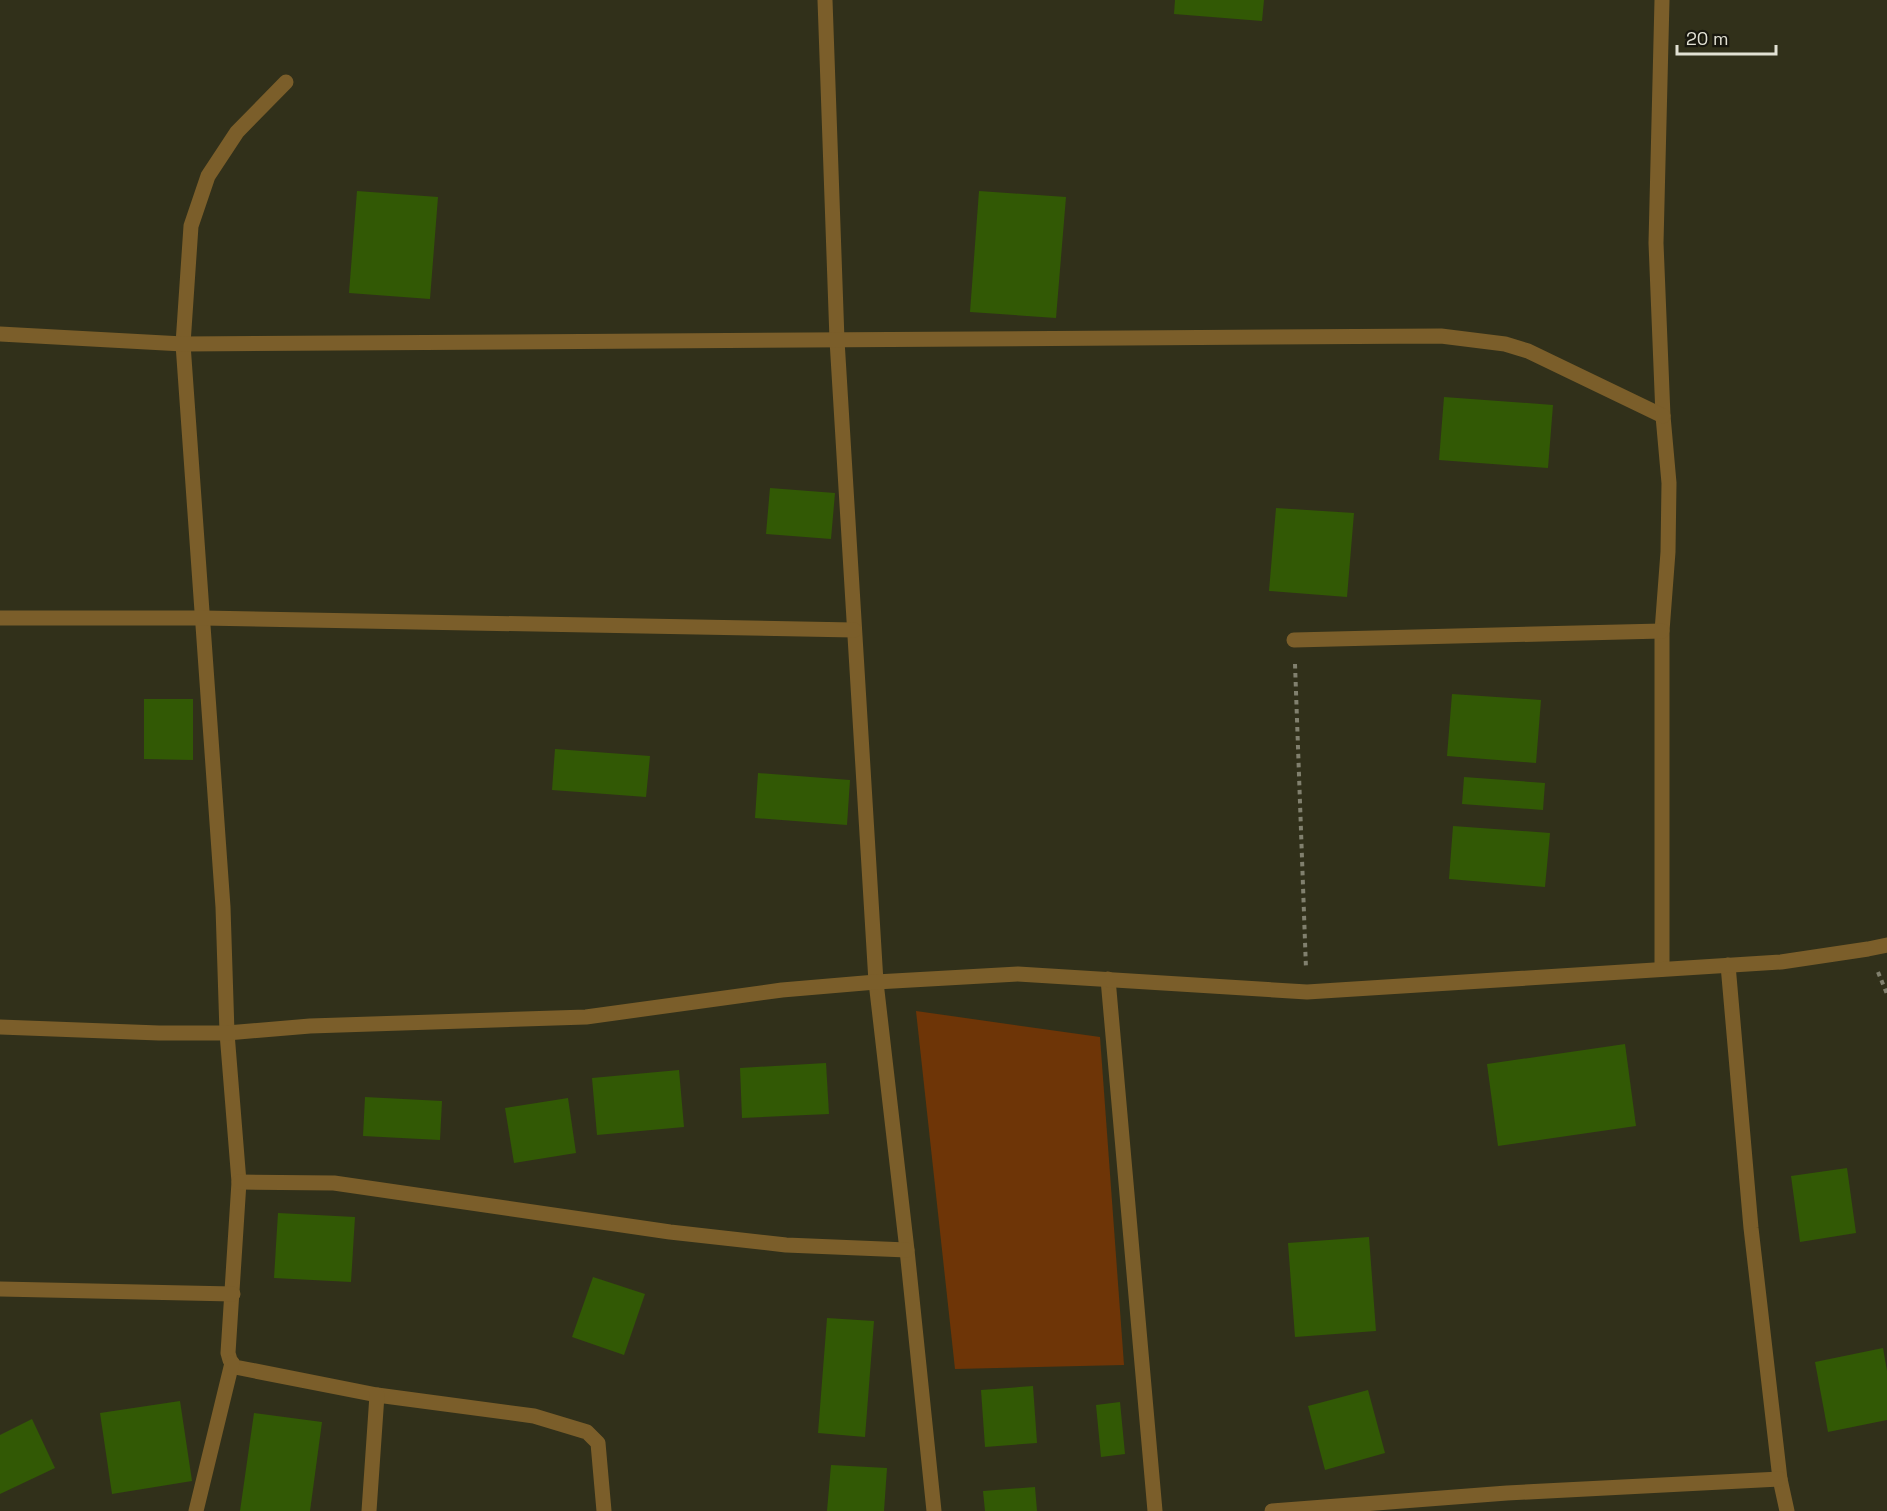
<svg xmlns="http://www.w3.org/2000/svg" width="1887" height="1511" font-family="'Space Grotesk',sans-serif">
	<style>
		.green { fill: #6e3507 }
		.building { fill: #325905 }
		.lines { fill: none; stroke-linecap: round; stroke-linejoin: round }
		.path { stroke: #81806e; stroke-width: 4; stroke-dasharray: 4.5 4.5; stroke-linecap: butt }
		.minor { stroke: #7b5e2a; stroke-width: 15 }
	</style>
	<rect width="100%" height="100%" fill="#31301a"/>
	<path class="green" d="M916,1011L1100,1037L1124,1365L955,1369Z"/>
	<g class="building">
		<path d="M1175,0H1264L1262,21L1174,14Z"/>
		<path d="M357,191L438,197L430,299L349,293Z"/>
		<path d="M979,191L1066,197L1056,318L970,312Z"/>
		<path d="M1444,397L1553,405L1548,468L1439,460Z"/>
		<path d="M770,488L835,493L831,539L766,534Z"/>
		<path d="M1276,508L1354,513L1347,597L1269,591Z"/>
		<path d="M1452,694L1541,700L1536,763L1447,756Z"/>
		<path d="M144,699H193V760L144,759Z"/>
		<path d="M555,749L650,756L646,797L552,790Z"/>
		<path d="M758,773L850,780L847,825L755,818Z"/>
		<path d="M1464,777L1545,783L1543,810L1462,804Z"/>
		<path d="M1453,826L1550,833L1545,887L1449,879Z"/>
		<path d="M1625,1044L1636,1126L1498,1146L1487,1064Z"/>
		<path d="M826,1063L829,1114L742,1118L740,1068Z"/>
		<path d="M679,1070L684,1127L597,1135L592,1078Z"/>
		<path d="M365,1097L442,1101L440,1140L363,1136Z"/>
		<path d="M568,1098L576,1153L514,1163L505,1108Z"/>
		<path d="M1847,1168L1856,1233L1800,1242L1791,1176Z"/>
		<path d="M278,1213L355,1217L351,1282L274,1278Z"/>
		<path d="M1369,1237L1376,1331L1295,1337L1288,1243Z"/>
		<path d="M593,1277L645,1294L624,1355L572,1337Z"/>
		<path d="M827,1318L874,1321L865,1437L818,1433Z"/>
		<path d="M1883,1348L1887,1371V1420L1828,1432L1815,1362Z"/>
		<path d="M1033,1386L1037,1443L985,1447L981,1390Z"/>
		<path d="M1368,1390L1385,1453L1325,1470L1308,1406Z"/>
		<path d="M180,1401L192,1481L112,1494L100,1413Z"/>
		<path d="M1120,1402L1125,1454L1101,1457L1096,1405Z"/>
		<path d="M254,1413L322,1422L310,1511H240Z"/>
		<path d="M32,1419L55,1468L0,1494V1435Z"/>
		<path d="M831,1465L887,1468L884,1511H827Z"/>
		<path d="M1035,1487L1037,1511H985L983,1491Z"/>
	</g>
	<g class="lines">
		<g class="path">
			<path d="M1295,664L1306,969"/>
			<path d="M1878,972L1887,994"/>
		</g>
		<g class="minor">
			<path d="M825,0L837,340L876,982L907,1250L934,1511"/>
			<path d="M1662,0L1656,243L1663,416L1669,483L1668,552L1662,631V969"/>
			<path d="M286,82L237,132L208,176L191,226L183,344L223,907L227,1033L239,1182L228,1353L230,1360L235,1367L377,1395L534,1416L587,1432L598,1443L604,1511"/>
			<path d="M0,334L183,344L1441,336L1505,344L1528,351L1663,416"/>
			<path d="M0,618H203L854,630"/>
			<path d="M1294,640L1662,631"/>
			<path d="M1728,965L1751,1228L1780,1479L1787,1511"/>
			<path d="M1108,979L1155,1511"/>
			<path d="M0,1027L159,1033H227L310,1026L586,1017L782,990L876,982L1018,974L1307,992L1781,962L1868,949L1887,945"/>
			<path d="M239,1182L334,1183L670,1232L786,1245L907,1250"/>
			<path d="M0,1289L233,1294"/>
			<path d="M196,1511L232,1363"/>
			<path d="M369,1511L377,1395"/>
			<path d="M1272,1511L1507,1493L1780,1479"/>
		</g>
	</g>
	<path d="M1677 45v9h99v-9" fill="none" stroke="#e2e1d4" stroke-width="3"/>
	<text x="1686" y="45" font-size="18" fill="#e2e1d4" stroke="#18170e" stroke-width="4.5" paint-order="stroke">20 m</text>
</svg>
